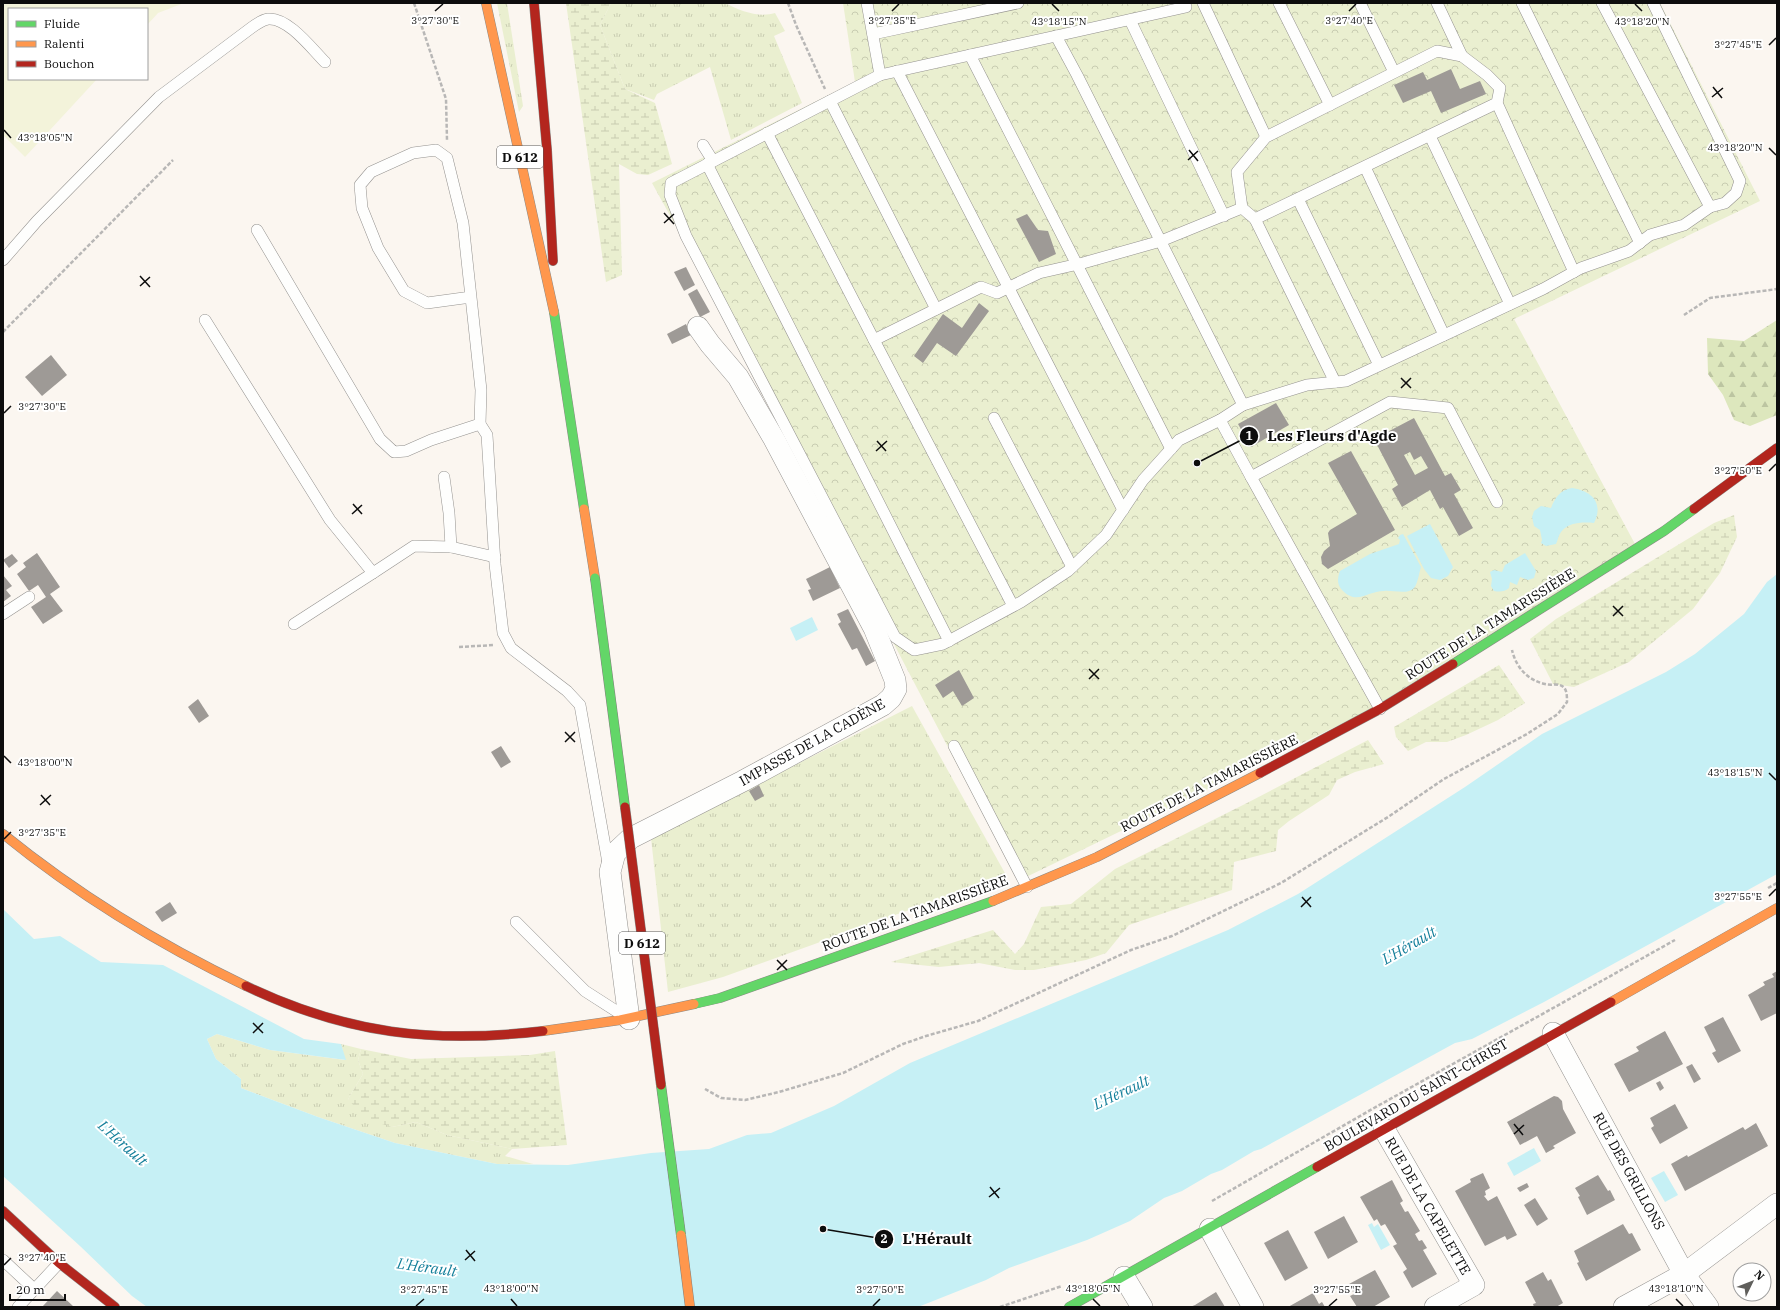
<svg xmlns="http://www.w3.org/2000/svg" width="1780" height="1310" font-family="'IBM Plex Serif',serif">
	<style>
		.grass { fill: url(#grass-tufts) }
		.forest { fill: url(#forest-firs) }
		.wetland { fill: url(#wetland-marsh) }
		.park { fill: url(#park-crowns) }
		.pitch { fill: #f3f3da }
		.water { fill: #c6f0f5 }
		.building { fill: #9e9a96; fill-rule: evenodd }
		.lines { fill: none; stroke-linecap: round; stroke-linejoin: round }
		.lane-casing { stroke: #94928f; stroke-width: 12 }
		.street-casing { stroke: #94928f; stroke-width: 22 }
		.fast-casing { stroke: #8b8986; stroke-width: 10 }
		.slow-casing { stroke: #8b8986; stroke-width: 10 }
		.jam-casing { stroke: #8b8986; stroke-width: 10 }
		.path { stroke: #b8b7b6; stroke-width: 2.5; stroke-dasharray: 4 2; stroke-linecap: butt }
		.lane { stroke: #fefefd; stroke-width: 11 }
		.street { stroke: #fefefd; stroke-width: 21 }
		.fast { stroke: #63d668; stroke-width: 9 }
		.slow { stroke: #ff974d; stroke-width: 9 }
		.jam { stroke: #b3261e; stroke-width: 9 }
		.fast-bridge-casing { stroke: #817f7c; stroke-width: 10; stroke-linecap: butt }
		.slow-bridge-casing { stroke: #817f7c; stroke-width: 10; stroke-linecap: butt }
		.jam-bridge-casing { stroke: #817f7c; stroke-width: 10; stroke-linecap: butt }
		.fast-bridge { stroke: #63d668; stroke-width: 9 }
		.slow-bridge { stroke: #ff974d; stroke-width: 9 }
		.jam-bridge { stroke: #b3261e; stroke-width: 9 }
		.ticks { fill: none; stroke: #0d0d0d; stroke-width: 1.5 }
		.labels { text-anchor: middle; dominant-baseline: central; stroke-width: 4; stroke-linejoin: round; paint-order: stroke }
		.shield { fill: #fff; stroke: #565656; stroke-width: 1 }
		.shield-label { font-size: 13px; font-weight: bold; fill: #0d0d0d }
		.street-label { font-size: 14px; fill: #0d0d0d; stroke: #fff }
		.water-label { font-size: 15px; font-style: italic; fill: #147f9a; stroke: #fff }
		.ticks-label { font-size: 10px; text-anchor: middle; fill: #0d0d0d; stroke: #fff; stroke-width: 4; stroke-linejoin: round; paint-order: stroke }
		.leader { fill: none; stroke: #0d0d0d; stroke-width: 1.5 }
		.callout-dot { fill: #0d0d0d; stroke: #fff; stroke-width: 1.5 }
		.mark-label { font-size: 12px; text-anchor: middle; font-weight: bold; fill: #fff }
		.callout-label { font-size: 15px; text-anchor: middle; font-weight: bold; fill: #0d0d0d; stroke: #fff; stroke-width: 4; stroke-linejoin: round; paint-order: stroke }
	</style>
	<defs>
		<pattern id="grass-tufts" width="24" height="20" patternUnits="userSpaceOnUse"><rect width="24" height="20" fill="#eaefd0"/><path d="M3 7l-1-3M5 7V3M7 7l1-3M15 17l-1-3M17 17v-4M19 17l1-3" fill="none" stroke="#c8ccb1"/></pattern>
		<pattern id="forest-firs" width="22" height="20" patternUnits="userSpaceOnUse"><rect width="22" height="20" fill="#dde7bd"/><path d="M5 1l3.5 6h-7zM16 11l3.5 6h-7z" fill="#bcc5a1"/></pattern>
		<pattern id="wetland-marsh" width="20" height="14" patternUnits="userSpaceOnUse"><rect width="20" height="14" fill="#eaefd0"/><path d="M1 5h8M5 5V1M11 12h8M15 12V8" fill="none" stroke="#c8ccb1"/></pattern>
		<pattern id="park-crowns" width="20" height="18" patternUnits="userSpaceOnUse"><rect width="20" height="18" fill="#eaefd0"/><path d="M2 6a3 3 0 1 1 6 0M12 15a3 3 0 1 1 6 0" fill="none" stroke="#c8ccb1"/></pattern>
	</defs>
	<rect width="100%" height="100%" fill="#fbf6f0"/>
	<g class="grass">
		<path d="M497,3H507L523,106L519,112Z"/>
		<path d="M611,3H725C741,11 758,18 775,13L785,31L774,36L802,103L731,140L710,67L657,94L654,100L625,89L600,25Z"/>
		<path d="M912,706L1006,875L723,977L668,992L651,838Z"/>
		<path d="M217,1034L270,1050L345,1060L341,1044L361,1049L358,1060L363,1074L348,1099L392,1127L416,1122L447,1135L512,1149L505,1156L533,1164H497L395,1143L318,1117L241,1088V1079L216,1059L207,1039Z"/>
	</g>
	<path class="forest" d="M1777,320V415L1750,426L1734,420L1723,395L1708,374L1707,338L1744,341Z"/>
	<g class="wetland">
		<path d="M566,3H611L600,25L625,89L655,103L672,164L648,175L637,174L619,164L622,275L606,282Z"/>
		<path d="M1734,515L1737,537L1720,573L1693,609L1629,662L1574,687L1553,684L1530,639L1556,619L1714,523Z"/>
		<path d="M1499,665L1525,703L1498,720L1466,735L1447,742H1426L1408,751L1396,737L1394,727Z"/>
		<path d="M1368,740L1384,764L1355,772L1337,780L1329,795L1289,821L1278,830L1276,851L1234,862L1232,890L1129,925L1106,953L1086,960L1034,970H1015L979,963L939,967L891,962L993,930L1015,954L1024,944L1041,907L1071,904L1115,869L1247,803Z"/>
		<path d="M361,1049L411,1059L530,1055L555,1051L567,1145L512,1149L447,1135L416,1122L392,1127L365,1119L348,1099L363,1074L358,1060Z"/>
	</g>
	<path class="park" d="M843,3H1660L1760,201L1514,319L1635,544L1366,712L1018,881L895,646L762,382L652,183L855,82Z"/>
	<path class="pitch" d="M3,3H184L158,13L147,25V9H9V79H97L25,157L3,135Z"/>
	<g class="water">
		<path d="M1572,488C1592,491 1604,503 1594,523C1583,522 1569,522 1561,532C1558,536 1558,540 1556,544L1546,546L1541,543L1542,540L1540,530L1534,526L1532,517L1534,511L1541,506L1551,508C1555,498 1560,490 1572,488Z"/>
		<path d="M1430,524L1453,567L1448,576L1440,580L1431,578L1424,569L1407,536Z"/>
		<path d="M1403,534L1421,567C1419,573 1418,583 1414,588C1408,595 1392,590 1384,591C1368,591 1357,605 1343,591C1337,585 1337,579 1340,571L1370,554L1399,544L1400,540L1398,538L1400,535Z"/>
		<path d="M1525,553L1536,571L1534,578L1528,580L1520,577L1517,585L1510,582L1509,588C1504,592 1500,592 1494,591L1491,586L1492,579L1490,572L1494,570L1502,572L1505,565Z"/>
		<path d="M1777,574V874L1544,1002L1472,1039L1455,1043L1261,1149L1254,1151L1222,1170L1211,1174L1182,1191L1164,1198L1130,1221L1087,1240L1009,1268L986,1280L918,1307H147L132,1296L80,1246L3,1176V909L34,939L60,936L101,962L163,965L304,1039L341,1044L346,1060L270,1050L217,1034L207,1039L216,1059L241,1079V1088L318,1117L395,1143L497,1164L568,1165L651,1153L709,1149L747,1135L771,1133L834,1106L910,1063L1228,930L1298,894L1465,787L1542,734L1666,672L1695,654L1744,614L1767,582Z"/>
		<path d="M812,617L818,630L796,641L790,628Z"/>
		<path d="M1534,1148L1541,1161L1514,1176L1507,1163Z"/>
		<path d="M1664,1171L1678,1195L1665,1202L1651,1178Z"/>
		<path d="M1372,1223L1374,1227L1378,1224L1390,1245L1381,1250L1368,1225Z"/>
	</g>
	<g class="building">
		<path d="M1451,69L1460,89L1480,81L1486,94L1441,113L1431,91L1403,103L1394,85L1423,72L1427,80Z"/>
		<path d="M1027,214L1038,230L1048,231L1056,254L1039,262L1016,219Z"/>
		<path d="M686,267L695,285L684,291L674,272Z"/>
		<path d="M697,289L710,312L700,317L688,294Z"/>
		<path d="M979,303L989,311L956,356L937,343L923,363L914,356L943,314L962,328Z"/>
		<path d="M686,324L691,335L672,344L667,334Z"/>
		<path d="M51,355L67,375L42,396L25,377Z"/>
		<path d="M1276,403L1289,425L1251,447L1238,424Z"/>
		<path d="M1414,418L1445,476L1451,473L1461,490L1454,494L1473,528L1459,536L1443,507L1440,509L1430,490L1402,507L1392,489L1398,485L1374,439ZM1410,452L1414,460L1421,456L1428,468L1415,475L1404,455Z"/>
		<path d="M1351,451L1395,530L1328,569L1322,564L1321,557L1324,551L1330,546L1328,533L1330,530L1357,514L1328,463Z"/>
		<path d="M37,553L60,587L50,594L63,611L43,624L31,607L46,597L38,585L29,591L17,574L26,567L23,563Z"/>
		<path d="M12,554L18,561L9,568L3,560Z"/>
		<path d="M830,567L840,588L813,601L808,590L811,589L806,579Z"/>
		<path d="M3,575L12,586L6,590L11,596L3,602Z"/>
		<path d="M848,609L875,661L866,666L857,648L852,650L838,624L841,622L837,614Z"/>
		<path d="M959,670L974,698L962,706L953,691L943,698L935,685Z"/>
		<path d="M198,699L209,716L199,723L188,707Z"/>
		<path d="M501,746L511,762L501,768L491,752Z"/>
		<path d="M759,785L764,796L755,801L749,791Z"/>
		<path d="M170,902L177,913L162,922L155,912Z"/>
		<path d="M1777,971V1013L1761,1021L1748,995L1765,985L1763,982L1774,977L1772,974Z"/>
		<path d="M1723,1017L1741,1051L1718,1063L1712,1053L1716,1051L1704,1027Z"/>
		<path d="M1665,1031L1683,1064L1629,1092L1614,1064L1639,1051L1636,1047Z"/>
		<path d="M1692,1064L1701,1079L1694,1083L1686,1067Z"/>
		<path d="M1660,1081L1664,1088L1660,1091L1656,1083Z"/>
		<path d="M1554,1096L1558,1097L1562,1101L1563,1109L1576,1133L1553,1146L1555,1148L1546,1153L1537,1136L1520,1145L1507,1122Z"/>
		<path d="M1675,1104L1688,1128L1660,1144L1651,1128L1654,1126L1650,1118Z"/>
		<path d="M1756,1123L1768,1146L1685,1191L1671,1164L1687,1155L1688,1157L1743,1127L1745,1130Z"/>
		<path d="M1483,1173L1490,1188L1485,1191L1486,1195L1484,1196L1488,1201L1497,1196L1517,1235L1507,1240L1505,1236L1485,1246L1455,1191L1471,1182L1470,1179Z"/>
		<path d="M1598,1175L1608,1191L1610,1190L1615,1200L1587,1215L1578,1197L1580,1196L1575,1188Z"/>
		<path d="M1392,1180L1403,1201L1400,1203L1405,1212L1408,1211L1420,1231L1415,1234L1419,1241L1422,1240L1427,1248L1423,1250L1437,1274L1412,1288L1403,1272L1407,1269L1393,1246L1397,1244L1385,1224L1381,1226L1377,1219L1374,1221L1360,1197Z"/>
		<path d="M1527,1183L1529,1187L1520,1192L1517,1188Z"/>
		<path d="M1535,1198L1548,1219L1537,1226L1524,1205Z"/>
		<path d="M1344,1216L1358,1242L1328,1259L1314,1232Z"/>
		<path d="M1623,1224L1629,1234L1632,1233L1641,1250L1586,1281L1577,1263L1579,1262L1574,1251Z"/>
		<path d="M1288,1230L1308,1268L1285,1281L1264,1243Z"/>
		<path d="M1375,1270L1390,1297L1373,1307H1357L1350,1296L1354,1294L1349,1284Z"/>
		<path d="M1543,1272L1548,1281L1551,1279L1563,1303L1556,1307H1534L1533,1304L1536,1303L1525,1282Z"/>
		<path d="M57,1291L74,1307H42Z"/>
		<path d="M1216,1292L1225,1307H1190L1195,1305Z"/>
		<path d="M1313,1293L1319,1304L1322,1302L1325,1307H1288Z"/>
	</g>
	<g class="lines">
		<g class="lane-casing">
			<g id="lane">
				<path d="M867,3L880,75L671,183L670,195L686,236L895,637L914,650L943,644L1021,602L1068,571L1106,535L1143,480L1179,440L1220,420"/>
				<path d="M1203,3L1266,137"/>
				<path d="M1279,3L1330,105"/>
				<path d="M1360,3L1394,72"/>
				<path d="M1437,3L1462,56"/>
				<path d="M1522,3L1640,243"/>
				<path d="M1602,3L1710,207"/>
				<path d="M1130,20L1224,216"/>
				<path d="M873,34L1018,3"/>
				<path d="M1056,36L1186,7L1184,3"/>
				<path d="M970,55L1171,449"/>
				<path d="M897,71L1123,510"/>
				<path d="M880,75L1056,36L1077,75L1243,405L1220,420L1251,477"/>
				<path d="M830,101L936,309"/>
				<path d="M1497,103L1574,272"/>
				<path d="M767,133L874,340L981,287L997,293L1039,273L1083,263L1161,241L1242,208L1255,219L1497,103L1500,88L1487,75L1462,56L1437,51L1266,137L1237,172L1242,208"/>
				<path d="M1430,136L1510,304"/>
				<path d="M703,145L713,161"/>
				<path d="M707,164L949,641"/>
				<path d="M1365,167L1444,335"/>
				<path d="M1298,199L1379,365"/>
				<path d="M1255,219L1335,382"/>
				<path d="M257,230L380,439L394,452L406,451L431,440L480,424"/>
				<path d="M3,260L37,221L159,97L251,28C255,25 262,20 268,19C288,17 312,49 325,62"/>
				<path d="M471,297L427,303L404,291L378,248L362,208L360,185L371,172L413,153L436,150L447,158L463,223L481,390L480,424L487,435L495,564L503,633L511,648L567,691L580,705L608,863"/>
				<path d="M205,320L330,520L373,573L414,546L451,547L495,557"/>
				<path d="M874,340L1013,606"/>
				<path d="M1243,405L1307,385L1346,381L1543,289L1581,268L1629,251L1650,235L1684,225L1710,207L1725,203L1736,193L1740,181L1653,3"/>
				<path d="M994,418L1072,567"/>
				<path d="M444,477L449,513L451,547"/>
				<path d="M3,614L29,597"/>
				<path d="M294,624L373,573"/>
				<path d="M1380,709L1251,477L1390,402L1448,408L1497,502"/>
				<path d="M954,746L1027,887"/>
				<path d="M516,922L585,991L627,1018"/>
				<path d="M3,1260L34,1289"/>
				<path d="M18,1307L59,1263"/>
			</g>
		</g>
		<g class="street-casing">
			<g id="street">
				<path d="M629,1019L610,872L615,853L631,838L743,781L883,705L891,698L896,689L895,680L874,628L774,439L738,377L710,344L698,327"/>
				<path d="M1553,1033L1684,1274L1708,1307"/>
				<path d="M1384,1129L1474,1285L1435,1307"/>
				<path d="M1210,1229L1253,1307"/>
				<path d="M1124,1277L1142,1307"/>
				<path d="M1624,1307L1684,1274L1777,1204"/>
			</g>
		</g>
		<g class="fast-casing">
			<g id="fast">
				<path d="M554,312L584,509"/>
				<path d="M1453,664L1664,531L1694,509"/>
				<path d="M694,1004L720,998L993,901"/>
				<path d="M1069,1307L1317,1167"/>
			</g>
		</g>
		<g class="slow-casing">
			<g id="slow">
				<path d="M486,3L554,312"/>
				<path d="M584,509L595,578"/>
				<path d="M3,834C77,894 160,945 246,986"/>
				<path d="M993,901L1097,857L1260,773"/>
				<path d="M1611,1002L1777,908"/>
				<path d="M543,1031L620,1020L694,1004"/>
			</g>
		</g>
		<g class="jam-casing">
			<g id="jam">
				<path d="M534,3L547,150L553,261"/>
				<path d="M1694,509L1777,448"/>
				<path d="M1260,773L1380,709L1453,664"/>
				<path d="M246,986C347,1034 433,1044 543,1031"/>
				<path d="M1317,1167L1611,1002"/>
				<path d="M3,1211L59,1263L115,1307"/>
			</g>
		</g>
		<g class="path">
			<path d="M414,3L446,99L447,140"/>
			<path d="M788,3L796,25L825,89"/>
			<path d="M1684,315L1710,298L1777,289"/>
			<path d="M3,332L173,160"/>
			<path d="M459,647L494,645"/>
			<path d="M1768,888L1777,883"/>
			<path d="M705,1089L721,1098L745,1100L779,1092L843,1073L903,1044L926,1036L978,1021L1131,950L1172,936L1281,883L1388,817L1444,779L1527,734L1558,714L1567,702C1567,698 1567,692 1565,689C1561,682 1552,686 1545,684C1527,680 1516,667 1512,650"/>
			<path d="M1212,1201L1374,1108L1675,940"/>
			<path d="M1000,1307L1062,1286"/>
		</g>
		<use href="#lane" class="lane"/>
		<use href="#street" class="street"/>
		<use href="#fast" class="fast"/>
		<use href="#slow" class="slow"/>
		<use href="#jam" class="jam"/>
		<g class="fast-bridge-casing">
			<g id="fast-bridge">
				<path d="M595,578L625,807"/>
				<path d="M661,1085L681,1235"/>
			</g>
		</g>
		<g class="slow-bridge-casing">
			<path id="slow-bridge" d="M681,1235L690,1307"/>
		</g>
		<g class="jam-bridge-casing">
			<path id="jam-bridge" d="M625,807L661,1085"/>
		</g>
		<use href="#fast-bridge" class="fast-bridge"/>
		<use href="#slow-bridge" class="slow-bridge"/>
		<use href="#jam-bridge" class="jam-bridge"/>
	</g>
	<path class="ticks" d="M1052,4L1059,11M1635,4L1642,11M435,11L443,4M892,11L899,4M1349,11L1356,4M1769,45L1776,38M1713,87L1722,98M1712,97L1723,88M4,130L11,138M1769,148L1776,155M1189,150L1198,161M1188,160L1198,151M664,213L674,224M664,223L674,214M140,276L150,287M140,286L150,277M1401,378L1411,388M1401,388L1411,378M4,413L11,406M877,441L886,451M876,451L887,441M1769,471L1776,464M353,504L362,514M352,514L362,505M1613,606L1623,616M1613,616L1623,606M1089,669L1099,679M1089,679L1099,669M565,732L575,742M565,742L575,732M4,756L11,763M1769,773L1776,780M41,795L50,805M40,805L51,795M4,839L11,832M1769,896L1776,889M1302,897L1311,907M1301,907L1311,897M777,960L787,970M777,970L787,960M253,1023L263,1033M253,1033L263,1023M1514,1124L1523,1135M1514,1134L1524,1125M990,1187L999,1198M989,1197L1000,1188M466,1250L475,1261M465,1260L475,1251M4,1265L11,1258M511,1299L517,1306M1093,1299L1100,1306M1676,1299L1683,1306M416,1306L424,1299M873,1306L880,1299M1329,1306L1337,1299"/>
	<g class="labels">
		<g class="shield">
			<rect x="497" y="146" width="46" height="22" rx="3"/>
			<rect x="619" y="932" width="46" height="22" rx="3"/>
		</g>
		<g class="shield-label">
			<text x="520" y="157">D 612</text>
			<text x="642" y="943">D 612</text>
		</g>
		<g class="street-label">
			<text transform="translate(1490 624) rotate(-32)">ROUTE DE LA TAMARISSIÈRE</text>
			<text transform="translate(812 742) rotate(-29)">IMPASSE DE LA CADÈNE</text>
			<text transform="translate(1209 783) rotate(-27)">ROUTE DE LA TAMARISSIÈRE</text>
			<text transform="translate(915 913) rotate(-20)">ROUTE DE LA TAMARISSIÈRE</text>
			<text transform="translate(1416 1095) rotate(-30)">BOULEVARD DU SAINT-CHRIST</text>
			<text transform="translate(1629 1171) rotate(61)">RUE DES GRILLONS</text>
			<text transform="translate(1428 1206) rotate(60)">RUE DE LA CAPELETTE</text>
		</g>
		<g class="water-label">
			<text transform="translate(1409 945) rotate(-30)">L'Hérault</text>
			<text transform="translate(1121 1092) rotate(-25)">L'Hérault</text>
			<text transform="translate(123 1143) rotate(42)">L'Hérault</text>
			<text transform="translate(427 1267) rotate(8)">L'Hérault</text>
		</g>
	</g>
	<g class="ticks-label">
		<text x="435" y="24">3°27'30"E</text>
		<text x="892" y="24">3°27'35"E</text>
		<text x="1349" y="24">3°27'40"E</text>
		<text x="1059" y="25">43°18'15"N</text>
		<text x="1642" y="25">43°18'20"N</text>
		<text x="1738" y="48">3°27'45"E</text>
		<text x="45" y="141">43°18'05"N</text>
		<text x="1735" y="151">43°18'20"N</text>
		<text x="42" y="410">3°27'30"E</text>
		<text x="1738" y="474">3°27'50"E</text>
		<text x="45" y="766">43°18'00"N</text>
		<text x="1735" y="776">43°18'15"N</text>
		<text x="42" y="836">3°27'35"E</text>
		<text x="1738" y="900">3°27'55"E</text>
		<text x="42" y="1261">3°27'40"E</text>
		<text x="511" y="1292">43°18'00"N</text>
		<text x="1093" y="1292">43°18'05"N</text>
		<text x="1676" y="1292">43°18'10"N</text>
		<text x="424" y="1293">3°27'45"E</text>
		<text x="880" y="1293">3°27'50"E</text>
		<text x="1337" y="1293">3°27'55"E</text>
	</g>
	<path class="leader" d="M1197 463L1249 436M823 1229L884 1239"/>
	<g class="callout-dot">
		<circle cx="1197" cy="463" r="4"/>
		<circle cx="823" cy="1229" r="4"/>
		<circle cx="1249" cy="436" r="10"/>
		<circle cx="884" cy="1239" r="10"/>
	</g>
	<g class="mark-label">
		<text x="1249" y="440">1</text>
		<text x="884" y="1243">2</text>
	</g>
	<g class="callout-label">
		<text x="1332" y="441">Les Fleurs d'Agde</text>
		<text x="937" y="1244">L'Hérault</text>
	</g>
	<rect width="1780" height="1310" fill="none" stroke="#0d0d0d" stroke-width="8"/>
	<rect x="8" y="8" width="140" height="72" fill="#ffffff" stroke="#9e9e9e"/>
	<rect x="16" y="21" width="20" height="6" fill="#63d668" stroke="#9e9e9e"/>
	<text x="44" y="28" font-size="12" fill="#0d0d0d">Fluide</text>
	<rect x="16" y="41" width="20" height="6" fill="#ff974d" stroke="#9e9e9e"/>
	<text x="44" y="48" font-size="12" fill="#0d0d0d">Ralenti</text>
	<rect x="16" y="61" width="20" height="6" fill="#b3261e" stroke="#9e9e9e"/>
	<text x="44" y="68" font-size="12" fill="#0d0d0d">Bouchon</text>
	<g transform="translate(1752 1282) rotate(47)"><circle r="19" fill="#ffffff" stroke="#9e9e9e"/>
	<path d="M0-3L7 15L0 10L-7 15Z" fill="#605f5c"/>
	<text y="-6" font-size="11" font-weight="bold" text-anchor="middle" fill="#0d0d0d">N</text>
	</g>
	<path d="M10 1294v6h55v-6" fill="none" stroke="#0d0d0d" stroke-width="2"/>
	<text x="16" y="1294" font-size="12" fill="#0d0d0d" stroke="#ffffff" stroke-width="3" paint-order="stroke">20 m</text>
</svg>
